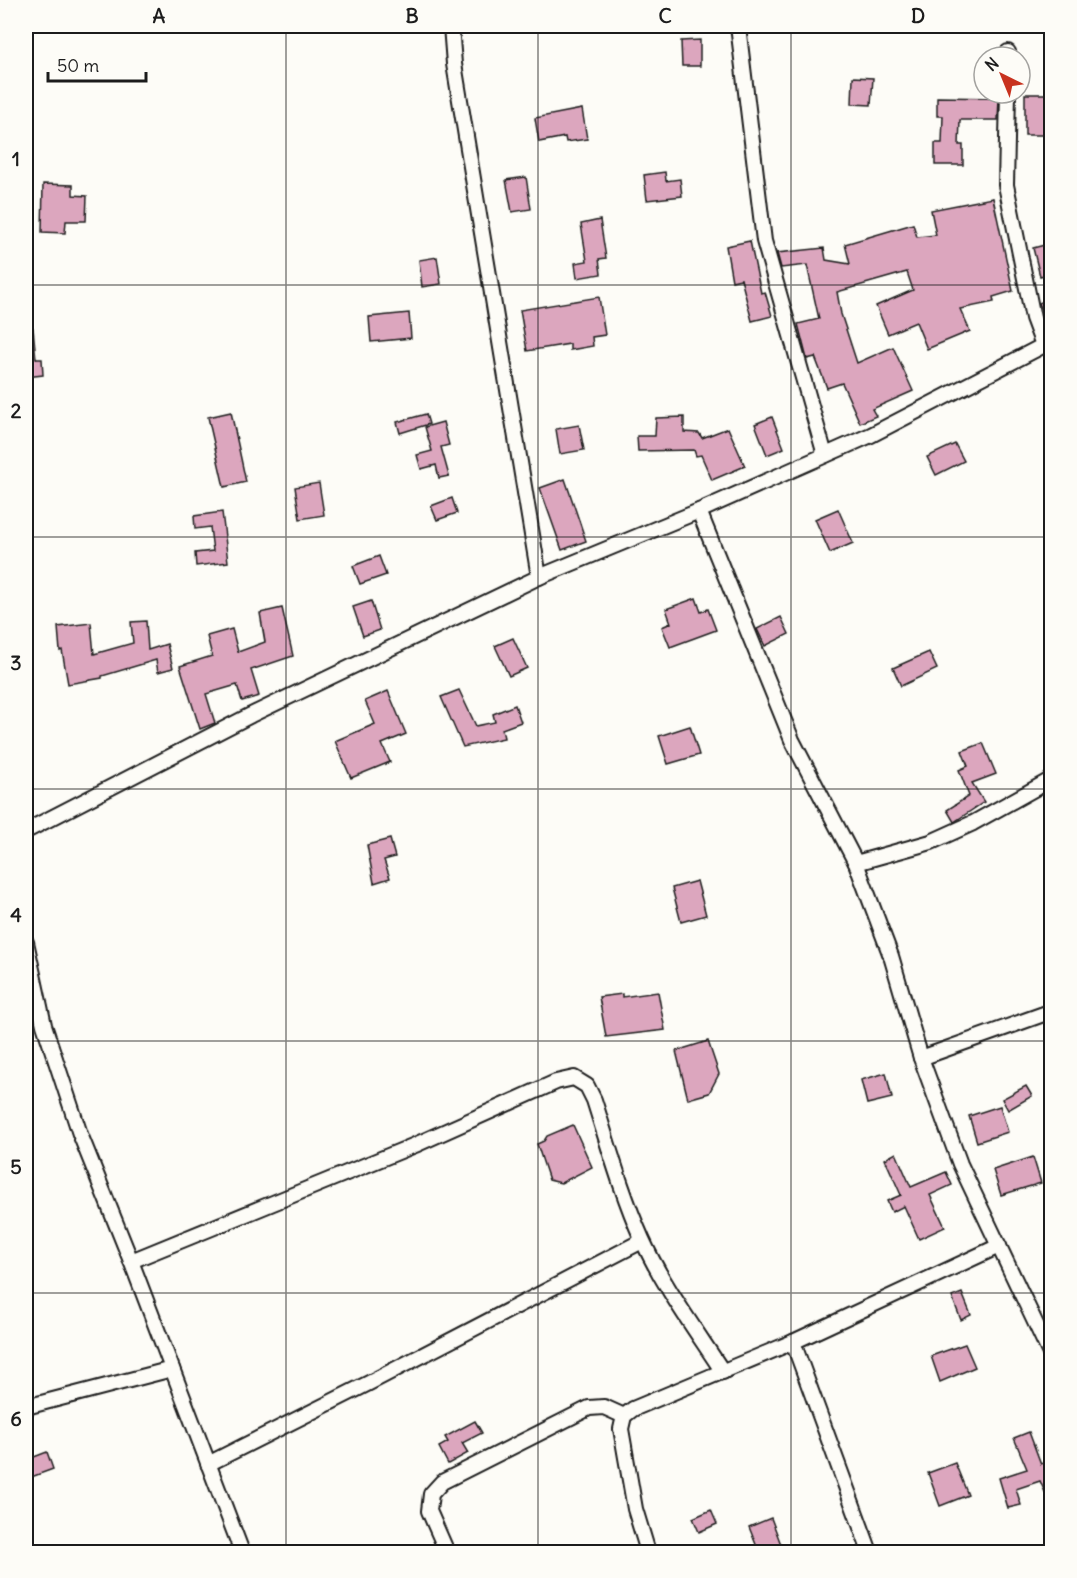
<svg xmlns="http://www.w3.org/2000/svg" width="1077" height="1578" font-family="Delius,sans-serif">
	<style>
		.building { fill: #dca6be; stroke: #1c1c1c; stroke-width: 1.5 }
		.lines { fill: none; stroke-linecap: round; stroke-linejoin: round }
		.minor-casing { stroke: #1c1c1c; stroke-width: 18 }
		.minor { stroke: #fdfcf7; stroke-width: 14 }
		.grid { fill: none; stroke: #1c1c1c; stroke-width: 1.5; stroke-opacity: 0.55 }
		.neatline { fill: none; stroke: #1c1c1c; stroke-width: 2 }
		.grid-label { font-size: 20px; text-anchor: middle; font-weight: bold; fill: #1c1c1c }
	</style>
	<rect width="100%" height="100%" fill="#fdfcf7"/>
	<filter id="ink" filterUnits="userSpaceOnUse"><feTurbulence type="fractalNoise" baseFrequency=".0167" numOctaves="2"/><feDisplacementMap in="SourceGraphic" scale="12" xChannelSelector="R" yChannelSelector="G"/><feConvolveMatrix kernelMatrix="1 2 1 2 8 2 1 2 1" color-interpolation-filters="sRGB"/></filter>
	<g filter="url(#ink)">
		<g class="building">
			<path d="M700,40V66H682L681,41Z"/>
			<path d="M853,77L873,78L871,105L852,104Z"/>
			<rect x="1025" y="94" width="27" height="41"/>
			<path d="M937,97L999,98L998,120H960L959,145H963V165H935V143H942L943,116H937Z"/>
			<path d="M582,109L587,139L566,142L565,137L539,142L535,118Z"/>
			<path d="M665,172L666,181L680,179L682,196L647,200L644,175Z"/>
			<path d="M526,177L531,209L512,212L506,180Z"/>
			<path d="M43,184L73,185V195L87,196L86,221H66L65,233L42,232Z"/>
			<path d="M993,198L1013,291L993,297L994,302L960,309L970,331L927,349L916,322L888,334L876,306L913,290L907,272L837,292L841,314L857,363L893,347L913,391L872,409L876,416L860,423L842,383L827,388L815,357L807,359L798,324L819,319L807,265L781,268L777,253L824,248L826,260L850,264L845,244L913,224L917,237L936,235L931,210Z"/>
			<path d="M600,220L606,258L599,259L601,274L577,278L575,263L587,261L581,224Z"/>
			<path d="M750,241L761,293L765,292L772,316L752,321L741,279L732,281L726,246Z"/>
			<path d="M1052,243V273L1040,276L1033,248Z"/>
			<path d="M437,257L441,284L422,287L419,260Z"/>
			<path d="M599,297L605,335L592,337L593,346L570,350V344L527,351L520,310Z"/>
			<path d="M1052,297V330L1039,303Z"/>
			<path d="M409,313L411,338L371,342L369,317Z"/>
			<path d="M33,328L36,359H42L43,375L26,377V329Z"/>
			<path d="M231,412L246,482L224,487L208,417Z"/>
			<path d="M426,414L429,424L400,433L397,422Z"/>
			<path d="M684,417V432L699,433L702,438L728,428L745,466L712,480L701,455L696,456L694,450L638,451L637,436H655L656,418Z"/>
			<path d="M772,417L784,448L767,455L755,424Z"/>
			<path d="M443,422L449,445L441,447L449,476L439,478L436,465L421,469L417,455L432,451L425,427Z"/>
			<path d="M579,425L584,450L560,454L556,429Z"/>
			<path d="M955,444L964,461L936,475L927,457Z"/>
			<path d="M565,479L586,541L562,550L540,488Z"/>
			<path d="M319,483L324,515L300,519L295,487Z"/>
			<path d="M452,498L457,513L437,520L431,506Z"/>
			<path d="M838,509L853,543L830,553L815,519Z"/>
			<path d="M222,512L228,562L196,566L195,553L213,551L210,527L195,529L194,516Z"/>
			<path d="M379,556L386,575L360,584L353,566Z"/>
			<path d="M696,598L701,612L708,609L716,630L670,647L662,627L671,623L666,609Z"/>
			<path d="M371,601L380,630L363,636L353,607Z"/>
			<path d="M282,608L293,656L251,670L259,696L242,701L237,685L206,694L215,723L200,729L180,666L212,656L207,636L232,629L238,652L265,642L260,613Z"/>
			<path d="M781,617L789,634L765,646L757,629Z"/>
			<path d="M146,621L148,650L167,644L173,668L158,672L156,660L102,676V678L68,684L62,650L60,651L58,627L91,623L94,654L133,643L131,622Z"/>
			<path d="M513,638L527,668L509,676L495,646Z"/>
			<path d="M929,652L937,669L901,686L893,668Z"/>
			<path d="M459,690L476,726L495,722L493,714L515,705L521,722L502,729L504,738L463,747L441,697Z"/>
			<path d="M388,691L406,734L382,744L390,762L351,778L335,741L375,724L365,701Z"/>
			<path d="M690,726L699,755L668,764L659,736Z"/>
			<path d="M983,743L996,774L972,783L984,802L954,822L947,810L969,796L959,770L968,766L962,751Z"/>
			<path d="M390,839L395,857L384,860L390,878L374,883L367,845Z"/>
			<path d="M697,881L706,915L681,922L672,888Z"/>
			<path d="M658,992L665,1030L606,1037L599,997L622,994V997Z"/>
			<path d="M708,1041L719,1074L709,1093L688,1099L676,1051Z"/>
			<path d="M886,1073L892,1098L867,1104L861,1080Z"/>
			<path d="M1026,1086L1032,1096L1008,1110L1002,1099Z"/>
			<path d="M1000,1106L1008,1132L977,1142L969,1116Z"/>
			<path d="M573,1125L592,1167L561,1183L549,1180L537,1144L544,1141L547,1136Z"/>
			<path d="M896,1153L911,1187L946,1172L952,1185L930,1195L945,1227L919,1239L904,1206L892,1212L887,1201L901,1195L885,1159Z"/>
			<path d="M1033,1157L1041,1183L1001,1195L993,1170Z"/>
			<path d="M962,1293L971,1315L961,1320L952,1297Z"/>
			<path d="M965,1344L975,1367L940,1382L931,1356Z"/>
			<path d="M475,1421L482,1433L462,1443L468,1453L448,1464L439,1447L448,1442L445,1437Z"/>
			<path d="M1029,1432L1041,1464L1052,1460V1508L1040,1481L1016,1489L1021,1505L1008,1508L999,1478L1027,1469L1014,1438Z"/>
			<path d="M47,1452L53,1469L26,1479V1460Z"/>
			<path d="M955,1463L968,1495L940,1506L928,1473Z"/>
			<path d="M711,1510L717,1524L699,1532L693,1518Z"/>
			<path d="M771,1518L782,1547L768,1552H759L749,1527Z"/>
		</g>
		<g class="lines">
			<g class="minor-casing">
				<g id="minor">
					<path d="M451,26L454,64L539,577"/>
					<path d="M738,26L764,241L825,455"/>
					<path d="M1008,57V52"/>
					<path d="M1008,93L1006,185L1033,318L1043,345"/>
					<path d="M699,511L792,740L856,863L891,956L921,1058L960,1164L1052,1358"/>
					<path d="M26,831L251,715L539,577L699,511L871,435L1052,341"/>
					<path d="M856,863L931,842L973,823L1052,779"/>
					<path d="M26,942L44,1025L80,1134L131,1261L242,1552"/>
					<path d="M921,1058L1052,1011"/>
					<path d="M131,1261L415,1145L556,1082L574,1078L587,1086L594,1100C609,1147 622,1194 642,1239C663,1286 695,1329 723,1372"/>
					<path d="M793,1342L870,1552"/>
					<path d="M26,1407L172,1369"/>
					<path d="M208,1464L369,1383L642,1241"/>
					<path d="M447,1552L429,1511L431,1494L442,1482L589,1408L604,1407L624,1416"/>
					<path d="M648,1552L635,1509L621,1429L624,1416L633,1409L793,1342L999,1246"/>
				</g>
			</g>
			<use href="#minor" class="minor"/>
		</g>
	</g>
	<path class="grid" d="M286,26V1552M538,26V1552M791,26V1552M26,285H1052M26,537H1052M26,789H1052M26,1041H1052M26,1293H1052"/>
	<rect width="1077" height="1578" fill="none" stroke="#fdfcf7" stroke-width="66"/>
	<g transform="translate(1002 75) rotate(317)"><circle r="28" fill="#fdfcf7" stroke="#a3a29f" stroke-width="1.5"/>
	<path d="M0-4.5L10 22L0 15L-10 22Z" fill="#c8321e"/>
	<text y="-9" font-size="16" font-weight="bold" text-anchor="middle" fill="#1c1c1c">N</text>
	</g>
	<path d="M48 72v9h98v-9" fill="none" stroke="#1c1c1c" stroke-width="3"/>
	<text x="57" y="72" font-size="18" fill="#1c1c1c" stroke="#fdfcf7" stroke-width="4.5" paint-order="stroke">50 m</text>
	<rect x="33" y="33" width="1011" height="1512" class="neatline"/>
	<g class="grid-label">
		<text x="159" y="23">A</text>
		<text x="412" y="23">B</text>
		<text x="665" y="23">C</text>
		<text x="918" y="23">D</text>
		<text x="16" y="166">1</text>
		<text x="16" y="418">2</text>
		<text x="16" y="670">3</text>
		<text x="16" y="922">4</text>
		<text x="16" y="1174">5</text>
		<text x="16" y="1426">6</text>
	</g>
</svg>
